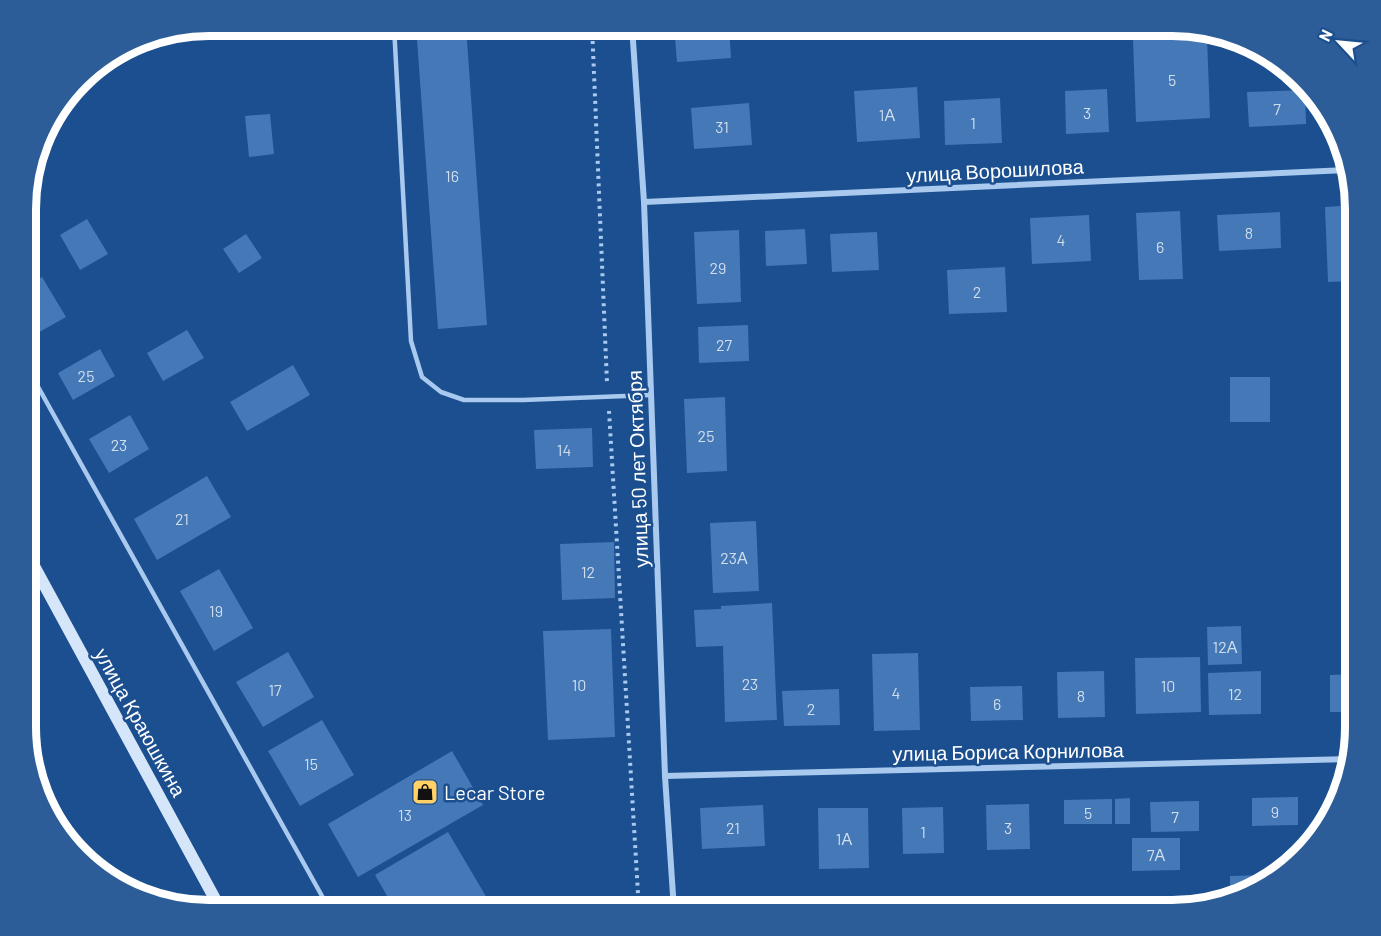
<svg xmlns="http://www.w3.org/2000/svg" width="1381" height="936" font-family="Barlow,sans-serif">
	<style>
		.building { fill: #4478b7 }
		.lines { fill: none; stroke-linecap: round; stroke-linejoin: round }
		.path { stroke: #a9c9ee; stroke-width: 4; stroke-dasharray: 3 4.5; stroke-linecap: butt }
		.service { stroke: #a9c9ee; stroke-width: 4.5 }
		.minor { stroke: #a9c9ee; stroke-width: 6 }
		.secondary { stroke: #d6e6fa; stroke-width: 12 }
		.labels { text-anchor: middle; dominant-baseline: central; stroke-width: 5; stroke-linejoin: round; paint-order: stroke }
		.number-label { font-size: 16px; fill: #d0dded }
		.street-label { font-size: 20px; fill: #fff; stroke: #1b4f8f }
		.poi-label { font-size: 20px; fill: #fff; stroke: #1b4f8f; text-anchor: start }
		.rim { fill: none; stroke: #fff; stroke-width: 8 }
	</style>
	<rect width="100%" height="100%" fill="#1b4f8f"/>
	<g class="building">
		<path d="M416,26H466L487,325L438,329Z"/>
		<path d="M674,26H729L731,58L677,62Z"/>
		<path d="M1207,37L1210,118L1136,122L1133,40Z"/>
		<path d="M917,87L920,138L857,142L854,91Z"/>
		<path d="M1107,89L1109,132L1066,134L1065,91Z"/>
		<path d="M1305,90L1306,124L1249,127L1247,92Z"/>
		<path d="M1000,98L1002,143L945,145L944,101Z"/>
		<path d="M749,103L752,145L694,149L691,108Z"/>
		<path d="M270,114L274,154L249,157L245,116Z"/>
		<path d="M1355,205V281L1328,282L1325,207Z"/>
		<path d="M1180,211L1183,279L1139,280L1136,213Z"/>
		<path d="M1280,212L1281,248L1219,251L1217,215Z"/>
		<path d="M1089,215L1091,261L1032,264L1030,218Z"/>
		<path d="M87,219L108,254L80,270L60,235Z"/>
		<path d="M805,229L807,264L766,266L765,231Z"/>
		<path d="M739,230L741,302L697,304L694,232Z"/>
		<path d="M877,232L879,270L832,272L830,234Z"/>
		<path d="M246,234L262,258L239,273L223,249Z"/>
		<path d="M1005,267L1007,312L949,314L947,270Z"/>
		<path d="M42,277L66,317L36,334L27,319V286Z"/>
		<path d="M748,325L749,361L699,363L698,327Z"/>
		<path d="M187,330L204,358L163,381L147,353Z"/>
		<path d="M100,349L115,376L73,400L58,373Z"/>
		<path d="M293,365L310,395L247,431L230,402Z"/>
		<rect x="1230" y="377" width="40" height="45"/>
		<path d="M725,397L727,471L687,473L684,399Z"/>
		<path d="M130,415L149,449L109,473L89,439Z"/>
		<path d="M592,428L593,467L536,469L534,430Z"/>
		<path d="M207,476L231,517L157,560L134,519Z"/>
		<path d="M756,521L759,591L713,593L710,523Z"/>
		<path d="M614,542L615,598L562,600L560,544Z"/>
		<path d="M219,569L253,628L214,651L180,591Z"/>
		<path d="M772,603L777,720L725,722L723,646L696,647L694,610L721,609V606Z"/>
		<path d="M1241,626L1242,664L1208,665L1207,627Z"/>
		<path d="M611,629L615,737L548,740L543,631Z"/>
		<path d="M288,652L314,697L263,727L236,682Z"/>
		<path d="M918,653L920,730L874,731L872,654Z"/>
		<path d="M1200,657L1201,712L1136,714L1135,658Z"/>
		<path d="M1104,671L1105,717L1058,718L1057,672Z"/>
		<path d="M1261,671V714L1209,715L1208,673Z"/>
		<path d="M1355,674V712H1330V675Z"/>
		<path d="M1022,686L1023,720L971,721L970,687Z"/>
		<path d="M839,689L840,725L784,726L782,691Z"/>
		<path d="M322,720L354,775L300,806L268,751Z"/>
		<path d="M452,751L483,805L358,877L328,824Z"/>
		<path d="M1298,797V825L1252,826V798Z"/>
		<path d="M1130,798V824H1115V799Z"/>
		<path d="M1112,799V824H1064V800Z"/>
		<path d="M1199,801V831L1151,832L1150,802Z"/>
		<path d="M1029,804L1030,849L987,850L986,805Z"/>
		<path d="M763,805L765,846L702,849L700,808Z"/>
		<path d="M943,807L944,853L903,854L902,808Z"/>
		<path d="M818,808H868L869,868L819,869Z"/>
		<path d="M448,832L494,910H390L394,908L375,875Z"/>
		<path d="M1132,838H1180V870L1132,871Z"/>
		<path d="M1265,875V882L1254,891L1230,897V876Z"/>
	</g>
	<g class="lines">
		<g class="path">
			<path d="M592,26L607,383"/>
			<path d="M609,411L639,910"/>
		</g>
		<g class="service">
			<path d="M394,26L411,341L422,377L441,392L464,400H523L651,395"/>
			<path d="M27,367L322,896"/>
		</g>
		<g class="minor">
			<path d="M632,26L644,202L665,776L674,910"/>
			<path d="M644,202L1347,170"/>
			<path d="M665,776L1351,759"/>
		</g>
		<path class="secondary" d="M27,553L221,910"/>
	</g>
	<defs>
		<g id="shop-square" transform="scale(1.35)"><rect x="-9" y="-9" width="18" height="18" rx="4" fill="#ffd166" stroke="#1b4f8f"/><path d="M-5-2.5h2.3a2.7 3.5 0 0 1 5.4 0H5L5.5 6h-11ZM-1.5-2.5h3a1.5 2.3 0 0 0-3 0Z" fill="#111"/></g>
	</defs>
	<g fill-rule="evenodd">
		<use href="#shop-square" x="425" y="792"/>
	</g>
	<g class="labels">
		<g class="number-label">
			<text x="1172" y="79">5</text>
			<text x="1277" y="108">7</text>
			<text x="1087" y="112">3</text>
			<text x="887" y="114">1А</text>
			<text x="973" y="122">1</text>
			<text x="722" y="126">31</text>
			<text x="452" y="175">16</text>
			<text x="1249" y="232">8</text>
			<text x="1061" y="239">4</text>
			<text x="1160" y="246">6</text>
			<text x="718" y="267">29</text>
			<text x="977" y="291">2</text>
			<text x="724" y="344">27</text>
			<text x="86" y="375">25</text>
			<text x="706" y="435">25</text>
			<text x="119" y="444">23</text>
			<text x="564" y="449">14</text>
			<text x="182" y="518">21</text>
			<text x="734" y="557">23А</text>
			<text x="588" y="571">12</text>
			<text x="216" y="610">19</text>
			<text x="1225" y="646">12А</text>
			<text x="750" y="683">23</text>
			<text x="579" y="684">10</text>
			<text x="1168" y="685">10</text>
			<text x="275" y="689">17</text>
			<text x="896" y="692">4</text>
			<text x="1235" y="693">12</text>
			<text x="1081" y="695">8</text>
			<text x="997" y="703">6</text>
			<text x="811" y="708">2</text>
			<text x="311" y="763">15</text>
			<text x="1275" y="811">9</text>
			<text x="1088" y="812">5</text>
			<text x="405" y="814">13</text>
			<text x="1175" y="816">7</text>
			<text x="733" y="827">21</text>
			<text x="1008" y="827">3</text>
			<text x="923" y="831">1</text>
			<text x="844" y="838">1А</text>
			<text x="1156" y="854">7А</text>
		</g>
		<g class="street-label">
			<text transform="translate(995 170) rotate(-3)">улица Ворошилова</text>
			<text transform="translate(637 469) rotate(-92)">улица 50 лет Октября</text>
			<text transform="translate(141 722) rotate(61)">улица Краюшкина</text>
			<text transform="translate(1008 751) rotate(-1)">улица Бориса Корнилова</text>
		</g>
		<g class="poi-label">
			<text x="444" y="792">Lecar Store</text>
		</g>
	</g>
	<path d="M0 0H1381V936H0ZM209 36H1172A173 173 0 0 1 1345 209V727A173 173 0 0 1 1172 900H209A173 173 0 0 1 36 727V209A173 173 0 0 1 209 36Z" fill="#2d5d98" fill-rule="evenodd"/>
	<path class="rim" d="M209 36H1172A173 173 0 0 1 1345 209V727A173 173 0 0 1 1172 900H209A173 173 0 0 1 36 727V209A173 173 0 0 1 209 36Z"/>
	<g transform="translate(1339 42) rotate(296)" stroke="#1b4f8f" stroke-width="4.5" paint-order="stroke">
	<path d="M0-4.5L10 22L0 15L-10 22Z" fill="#ffffff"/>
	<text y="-9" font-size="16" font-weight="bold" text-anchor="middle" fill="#ffffff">N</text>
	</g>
</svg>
